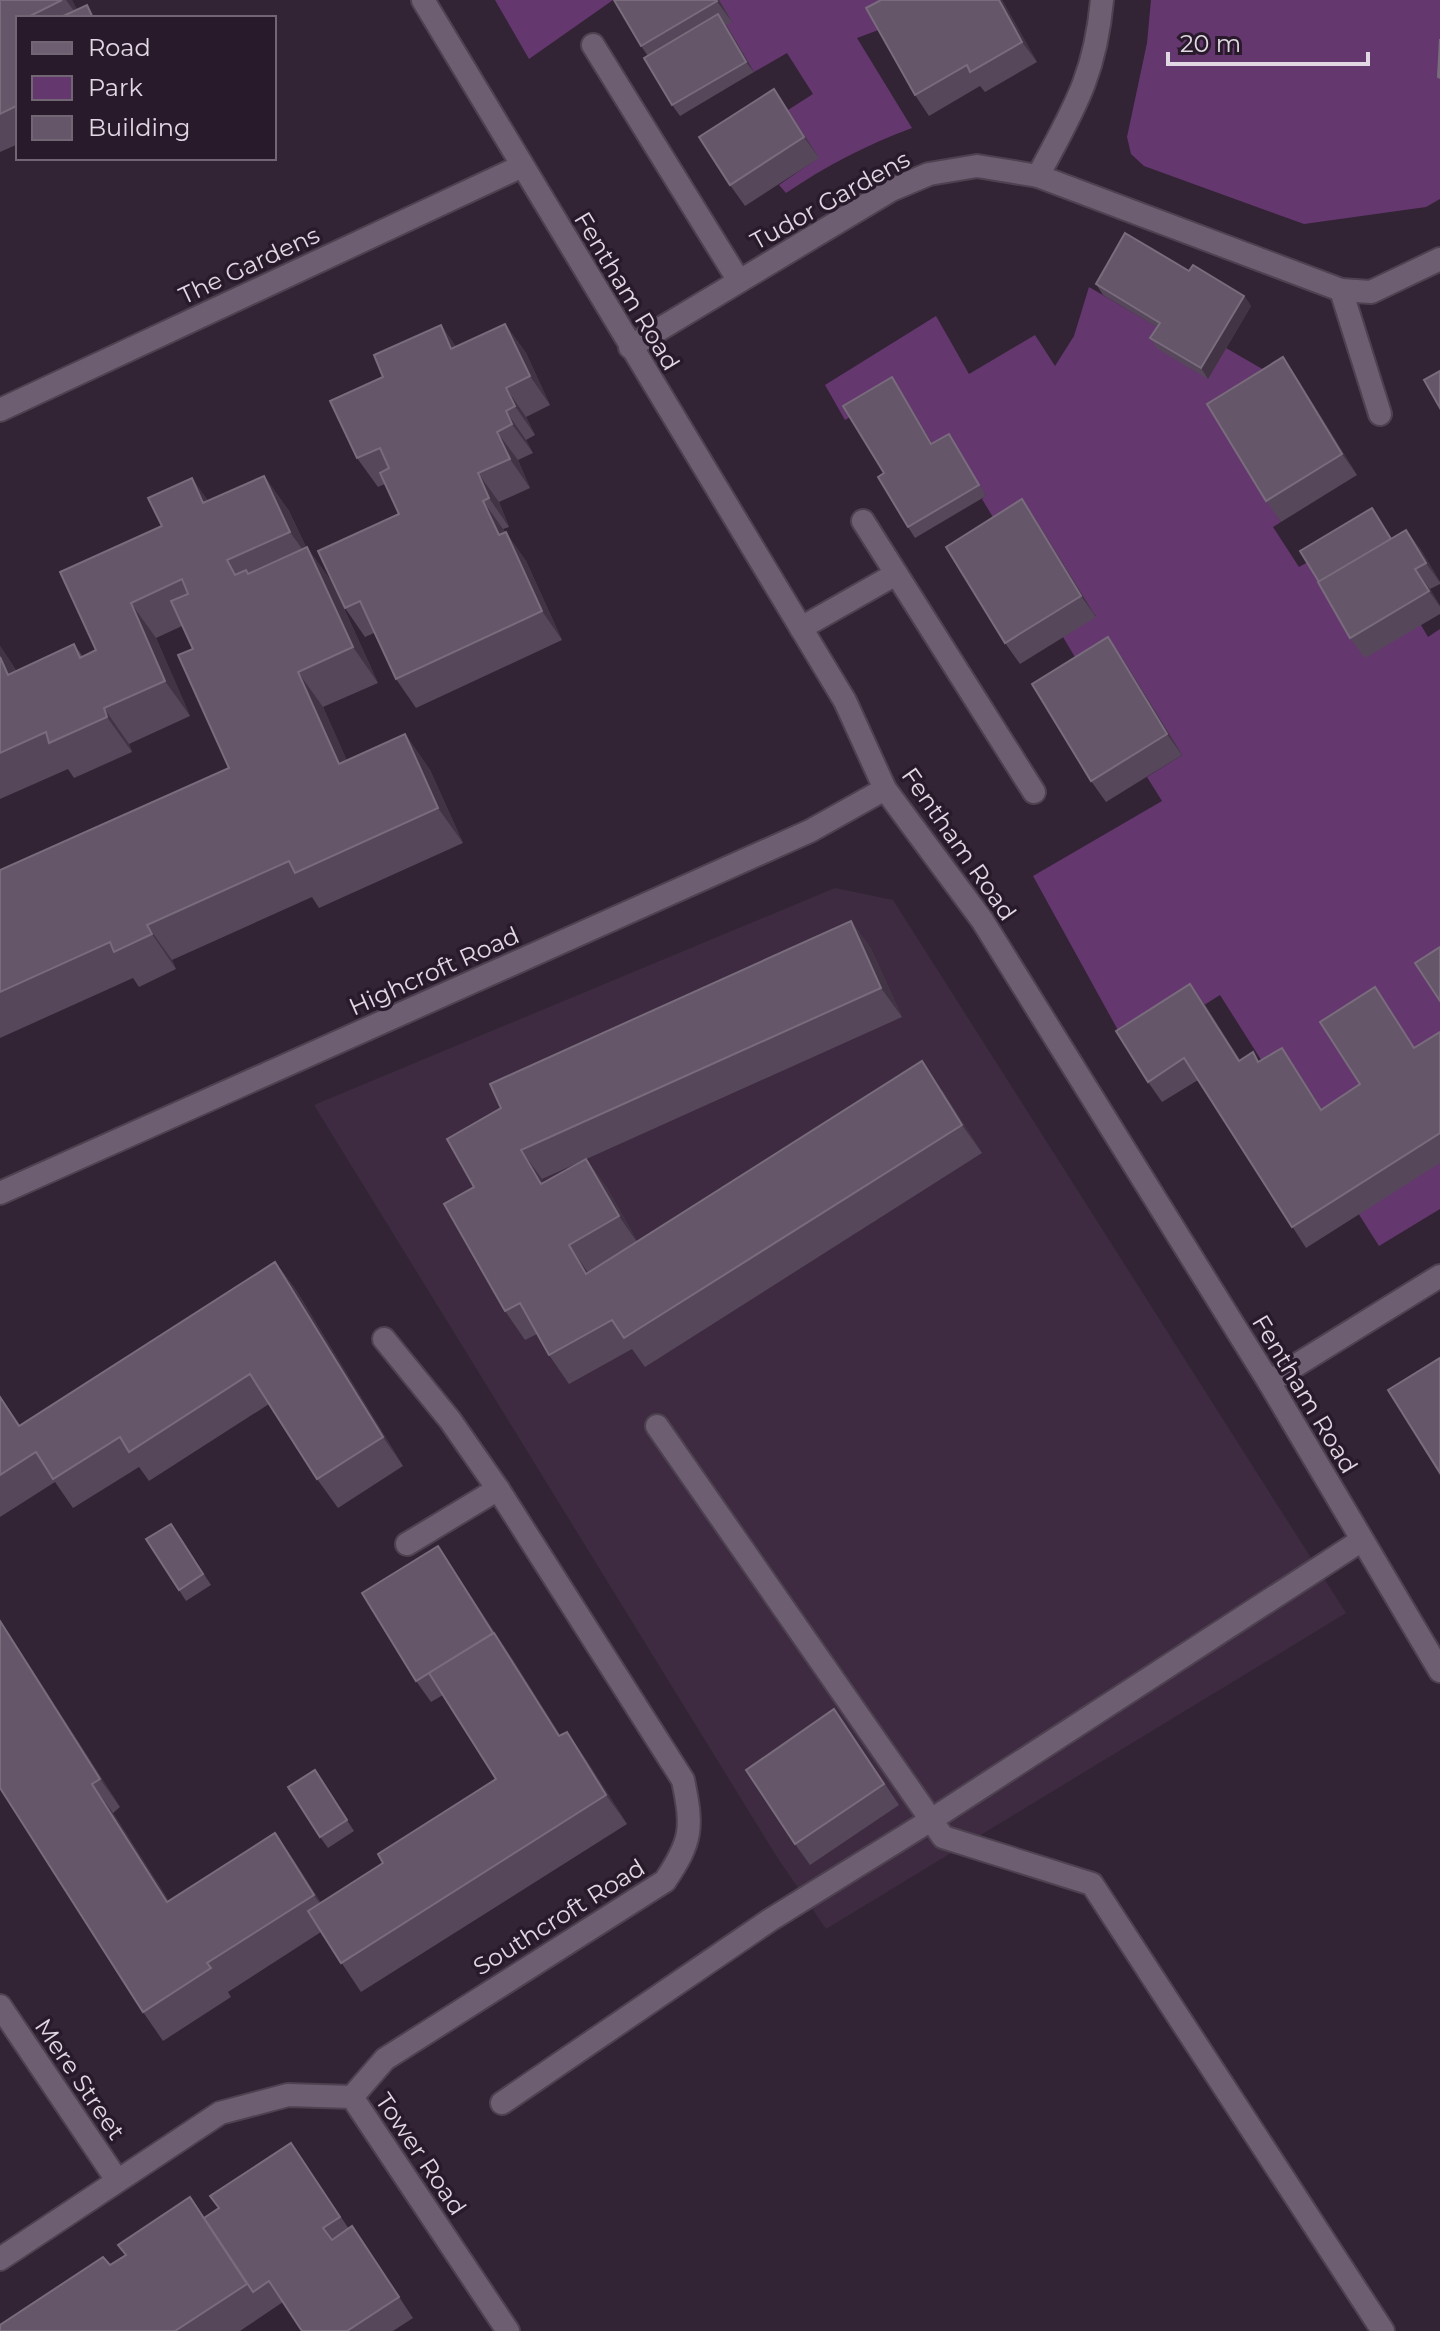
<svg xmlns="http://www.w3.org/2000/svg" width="1440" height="2331" font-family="Montserrat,sans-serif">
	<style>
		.built { fill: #3e2b42 }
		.green { fill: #65376f }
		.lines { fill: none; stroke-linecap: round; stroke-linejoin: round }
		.service-casing { stroke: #4e4150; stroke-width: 26 }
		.minor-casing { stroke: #4e4150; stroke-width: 26 }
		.tertiary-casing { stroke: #4e4150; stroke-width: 26 }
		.service { stroke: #6e5e72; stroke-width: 22 }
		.minor { stroke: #6e5e72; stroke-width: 22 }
		.tertiary { stroke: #6e5e72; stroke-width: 22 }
		.wall { fill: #56485a }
		.shaded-wall { fill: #423345 }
		.building { fill: #655769; stroke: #796c7c; stroke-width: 2 }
		.labels { text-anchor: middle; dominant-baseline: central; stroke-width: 7; stroke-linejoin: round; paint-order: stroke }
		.street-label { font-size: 24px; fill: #e1d8e3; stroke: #281a2b }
	</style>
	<rect width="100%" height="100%" fill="#322435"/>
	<path class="built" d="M835,888L893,900L1346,1613L826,1929L777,1857L314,1105Z"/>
	<g class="green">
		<path d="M495,0H613L529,59Z"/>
		<path d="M719,0H932L881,29L857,38L912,128C866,145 826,166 786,193L779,185L818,158L788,110L813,94L787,53L754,72L726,25Z"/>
		<path d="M1151,0H1440V199L1426,207L1304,224L1144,166L1131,154L1127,137L1147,43Z"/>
		<path d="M1089,287L1168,333L1208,378L1226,348L1264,370L1221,425L1281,522L1273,527L1299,567L1308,562L1421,625L1428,637L1440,629V1209L1379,1246L1220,995L1130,1052L1033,876L1162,801L1147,777L1182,755L1122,658L1088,679L1063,637L1096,616L1006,539L982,499L986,495L939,455L899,389L845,420L825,385L936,316L969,374L1035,335L1055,366L1074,336Z"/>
	</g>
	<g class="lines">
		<g class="service-casing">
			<g id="service">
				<path d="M593,45L739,281"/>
				<path d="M863,521L1034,792"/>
				<path d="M801,628L896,574"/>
				<path d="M657,1426L943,1837L1092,1884L1383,2331"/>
				<path d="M502,2103L770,1920L931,1820L1362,1540"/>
			</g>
		</g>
		<g class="minor-casing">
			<g id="minor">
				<path d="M1038,176C1073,110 1095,77 1102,0"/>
				<path d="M1341,290L1380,414"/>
				<path d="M630,347L891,190L929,174L977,166L1038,176L1341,290L1371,292L1440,259"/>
				<path d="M0,410L520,167"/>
				<path d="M0,1193L810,831L885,789"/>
				<path d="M1269,1382L1440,1276"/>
				<path d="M407,1544L498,1489"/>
				<path d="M0,2006L117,2180"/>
				<path d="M352,2097L385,2059L665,1881C692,1841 693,1828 683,1780L498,1489L450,1420L384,1339"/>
				<path d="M0,2259L220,2113L288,2095L352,2097L508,2331"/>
			</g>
		</g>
		<g class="tertiary-casing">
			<path id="tertiary" d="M423,0L845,701L885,789L982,920L1269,1382L1440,1671"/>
		</g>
		<use href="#service" class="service"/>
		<use href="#minor" class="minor"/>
		<use href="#tertiary" class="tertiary"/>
	</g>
	<g class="wall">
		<path d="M0,0H72L77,10L96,18H18V144L0,152Z"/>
		<path d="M719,0L732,22L726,25L754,72L680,116L672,105L648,56L641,46Z"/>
		<path d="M1002,0L1037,62L985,92L980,86L929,116L915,95Z"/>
		<path d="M788,110L819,158L745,206L730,185Z"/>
		<path d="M1189,271L1244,296L1251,306L1208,379L1158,349L1150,338L1157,327L1103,295L1096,284Z"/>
		<path d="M505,324L526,353L550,405L526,417L535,435L526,440L533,453L518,460L530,488L499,502L509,527L503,529L526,561L562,640L416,708L396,679L374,633L365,637L345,608L399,514L385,484L378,487L357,458L383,377L441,325L456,347Z"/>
		<path d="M1283,357L1297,378L1357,475L1281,522L1266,501Z"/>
		<path d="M899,388L932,444L956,445L986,496L915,538L908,527L884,473Z"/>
		<path d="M264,476L289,511L306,547L332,582L378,683L323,707L347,761L405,734L430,770L463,843L319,908L312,897L172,960L176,969L139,987L133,978L0,1038V870L229,768L193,649L182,626L156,638L190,716L129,744L132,752L74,778L68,769L0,799V646L12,664L16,671L74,644L83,657L96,650L162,526L208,501Z"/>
		<path d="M1372,508L1391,538L1406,530L1421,550L1440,582V584L1430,589L1440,606V614L1365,658L1350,638Z"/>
		<path d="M1036,520L1096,617L1020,664L1005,643Z"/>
		<path d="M1122,658L1182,755L1106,802L1091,781Z"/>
		<path d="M851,921L871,949L902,1017L542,1179L544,1183L586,1159L607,1188L637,1241L942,1090L982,1153L645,1367L632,1349L569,1384L549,1355L537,1334L525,1340L505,1311L474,1187L501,1108Z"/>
		<path d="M1205,1005L1240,1060L1260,1061L1296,1069L1322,1109L1360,1084L1389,1008L1415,1048L1440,1032V1163L1306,1248L1198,1080L1162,1102L1148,1082Z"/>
		<path d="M275,1262L296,1290L403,1466L338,1508L317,1479L269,1404L149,1481L139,1467L73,1508L55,1482L0,1517V1396L20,1425Z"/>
		<path d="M179,1535L211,1585L186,1601L179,1590Z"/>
		<path d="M438,1546L560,1736L567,1732L587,1761L627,1824L361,1992L321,1932L228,1992L231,1997L163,2041L143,2012L0,1621L19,1649L120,1807L113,1813L169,1901L275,1833L295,1862L321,1903L383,1863L496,1779L443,1695L431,1702L416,1681Z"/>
		<path d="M849,1730L899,1805L810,1865L795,1844Z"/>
		<path d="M322,1781L354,1831L328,1848L320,1837Z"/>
		<path d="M291,2143L349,2229L352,2226L413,2318L393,2331H302L283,2302L240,2331H0L125,2255L190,2197L205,2218L219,2208Z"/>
	</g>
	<g class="shaded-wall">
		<path d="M66,0H72L81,18H79Z"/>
		<path d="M716,0H719L732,22Z"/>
		<path d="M999,0H1002L1037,62L1022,42Z"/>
		<path d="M718,14L726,25L754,72L746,62Z"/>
		<path d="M774,89L788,110L819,158L804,137Z"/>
		<path d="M1244,296L1251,306L1208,379L1201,368Z"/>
		<path d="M505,324L526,353L550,405L530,376Z"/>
		<path d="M441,325L461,354L451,349Z"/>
		<path d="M1283,357L1297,378L1357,475L1342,454Z"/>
		<path d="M892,377L899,388L939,455L931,444Z"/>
		<path d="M506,388L526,417L535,435L515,406Z"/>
		<path d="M506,411L526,440L533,453L512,424Z"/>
		<path d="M497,432L518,460L530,488L510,459Z"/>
		<path d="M478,473L499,502L509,527L489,498Z"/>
		<path d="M264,476L289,511L315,567L290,532Z"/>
		<path d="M192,478L217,513L203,503Z"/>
		<path d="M1022,499L1036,520L1096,617L1081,596Z"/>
		<path d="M483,501L503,529L519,564L499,535Z"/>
		<path d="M1406,530L1421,550L1440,583L1426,563Z"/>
		<path d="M506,532L526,561L562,640L542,611Z"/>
		<path d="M307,547L332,582L378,683L353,647Z"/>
		<path d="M1415,569L1430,589L1440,607L1429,591Z"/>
		<path d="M131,603L156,638L190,716L165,681Z"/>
		<path d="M1108,637L1122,658L1182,755L1167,734Z"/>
		<path d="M0,646L12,664L32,710L8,675L0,657Z"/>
		<path d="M298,672L323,707L364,799L339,764Z"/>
		<path d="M104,708L129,744L132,752L107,717Z"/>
		<path d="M405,734L430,770L463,843L438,808Z"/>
		<path d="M851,921L871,949L902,1017L881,988Z"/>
		<path d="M147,925L172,960L176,969L152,934Z"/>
		<path d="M1190,984L1205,1005L1253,1081L1239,1061Z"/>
		<path d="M1282,1048L1296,1069L1335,1130L1321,1110Z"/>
		<path d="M922,1061L942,1090L982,1153L962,1125Z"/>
		<path d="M521,1150L542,1179L561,1213L541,1184Z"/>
		<path d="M586,1159L607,1188L639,1245L619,1216Z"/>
		<path d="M569,1245L589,1274H586Z"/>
		<path d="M275,1262L296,1290L403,1466L383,1437Z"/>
		<path d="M438,1546L514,1661L579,1765L559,1736Z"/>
		<path d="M0,1621L19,1649L120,1807L100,1779Z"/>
		<path d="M567,1732L587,1761L627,1824L606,1795Z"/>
		<path d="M92,1784L113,1813L188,1931L167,1902Z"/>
		<path d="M275,1833L295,1862L334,1924L314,1895Z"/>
	</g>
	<g class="building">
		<path d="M0,0H62L30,16L31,18H18V110L16,106L0,114Z"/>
		<path d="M614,0H716L717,1L641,46Z"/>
		<path d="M881,0H999L1022,42L970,72L967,65L915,95L866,8Z"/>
		<path d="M87,5L93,18H59Z"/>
		<path d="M718,14L746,62L672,105L644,58Z"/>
		<path d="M1440,39V78L1438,77Z"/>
		<path d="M774,89L804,137L730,185L699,137Z"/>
		<path d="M1125,233L1189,271L1193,265L1244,296L1201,368L1150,338L1160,323L1096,284Z"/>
		<path d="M505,324L530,376L506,388L515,406L506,411L512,424L497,432L510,459L478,473L489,498L483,501L499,535L506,532L542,611L396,679L360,601L345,608L318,551L399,514L380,473L389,468L380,448L357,458L330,401L383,377L374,355L441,325L451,349Z"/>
		<path d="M1283,357L1342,454L1266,501L1207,404Z"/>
		<path d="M1440,371V408L1424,380Z"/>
		<path d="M892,377L931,444L949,434L979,485L908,527L878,477L884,473L843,406Z"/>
		<path d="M264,476L290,532L227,560L235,575L246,570L248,574L307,547L353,647L298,672L339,764L405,734L438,808L295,873L289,861L147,925L152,934L114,952L110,942L0,992V870L229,768L178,655L193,649L171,601L188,594L182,579L131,603L165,681L104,708L107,717L49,743L46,732L0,753V657L8,675L74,644L80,658L96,650L60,572L162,526L148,498L192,478L203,503Z"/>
		<path d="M1022,499L1081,596L1005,643L946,547Z"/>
		<path d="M1372,508L1391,539L1319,582L1300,551Z"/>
		<path d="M1406,530L1426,563L1415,569L1429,591L1350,638L1318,582Z"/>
		<path d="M1108,637L1167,734L1091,781L1032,684Z"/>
		<path d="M851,921L881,988L521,1150L541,1184L586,1159L619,1216L569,1245L586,1274L922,1061L962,1125L624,1338L612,1320L549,1355L520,1303L505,1311L444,1204L474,1187L447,1139L501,1108L490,1084Z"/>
		<path d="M1440,947V1001L1415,963Z"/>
		<path d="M1190,984L1239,1061L1253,1052L1258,1062L1282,1048L1321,1110L1360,1084L1320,1022L1375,987L1414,1048L1440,1032V1133L1292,1227L1184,1058L1148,1082L1116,1031Z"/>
		<path d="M275,1262L383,1437L317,1479L250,1374L129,1452L120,1437L53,1479L36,1452L0,1475V1397L19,1426Z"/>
		<path d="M1440,1358V1473L1388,1390Z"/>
		<path d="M171,1524L203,1574L179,1590L146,1539Z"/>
		<path d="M438,1546L493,1633L416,1681L362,1593Z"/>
		<path d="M0,1621L100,1779L92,1784L167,1902L275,1833L314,1895L207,1963L211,1968L143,2012L0,1788Z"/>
		<path d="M494,1633L559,1736L567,1732L606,1795L341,1963L308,1911L383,1863L378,1854L496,1779L429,1673Z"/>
		<path d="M834,1709L884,1784L795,1844L746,1770Z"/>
		<path d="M315,1770L347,1820L320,1837L288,1787Z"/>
		<path d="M291,2143L340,2217L323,2228L332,2240L352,2226L399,2297L347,2331H302L269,2281L253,2292L204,2218L219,2208L210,2196Z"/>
		<path d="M190,2197L247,2284L175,2331H0V2325L103,2257L110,2265L126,2255L118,2245Z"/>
	</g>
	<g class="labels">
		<g class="street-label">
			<text transform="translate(830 200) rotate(-29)">Tudor Gardens</text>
			<text transform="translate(249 265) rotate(-25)">The Gardens</text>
			<text transform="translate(627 291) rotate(59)">Fentham Road</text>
			<text transform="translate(959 844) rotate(55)">Fentham Road</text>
			<text transform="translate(434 971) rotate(-24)">Highcroft Road</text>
			<text transform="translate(1305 1394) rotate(59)">Fentham Road</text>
			<text transform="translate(559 1917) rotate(-32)">Southcroft Road</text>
			<text transform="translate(80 2079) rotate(56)">Mere Street</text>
			<text transform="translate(421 2154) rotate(56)">Tower Road</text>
		</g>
	</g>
	<rect x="16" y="16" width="260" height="144" fill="#281a2b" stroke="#726675" stroke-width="2"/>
	<rect x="32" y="42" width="40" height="12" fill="#6e5e72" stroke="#726675" stroke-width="2"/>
	<text x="88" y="56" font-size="24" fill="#e1d8e3">Road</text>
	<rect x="32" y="76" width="40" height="24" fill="#65376f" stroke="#726675" stroke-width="2"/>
	<text x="88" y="96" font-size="24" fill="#e1d8e3">Park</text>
	<rect x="32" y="116" width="40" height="24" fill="#655769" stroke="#726675" stroke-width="2"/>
	<text x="88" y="136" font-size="24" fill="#e1d8e3">Building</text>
	<path d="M1168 52v12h200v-12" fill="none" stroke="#e1d8e3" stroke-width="4"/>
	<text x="1180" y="52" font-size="24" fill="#e1d8e3" stroke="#281a2b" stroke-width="6" paint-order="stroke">20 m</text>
</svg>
